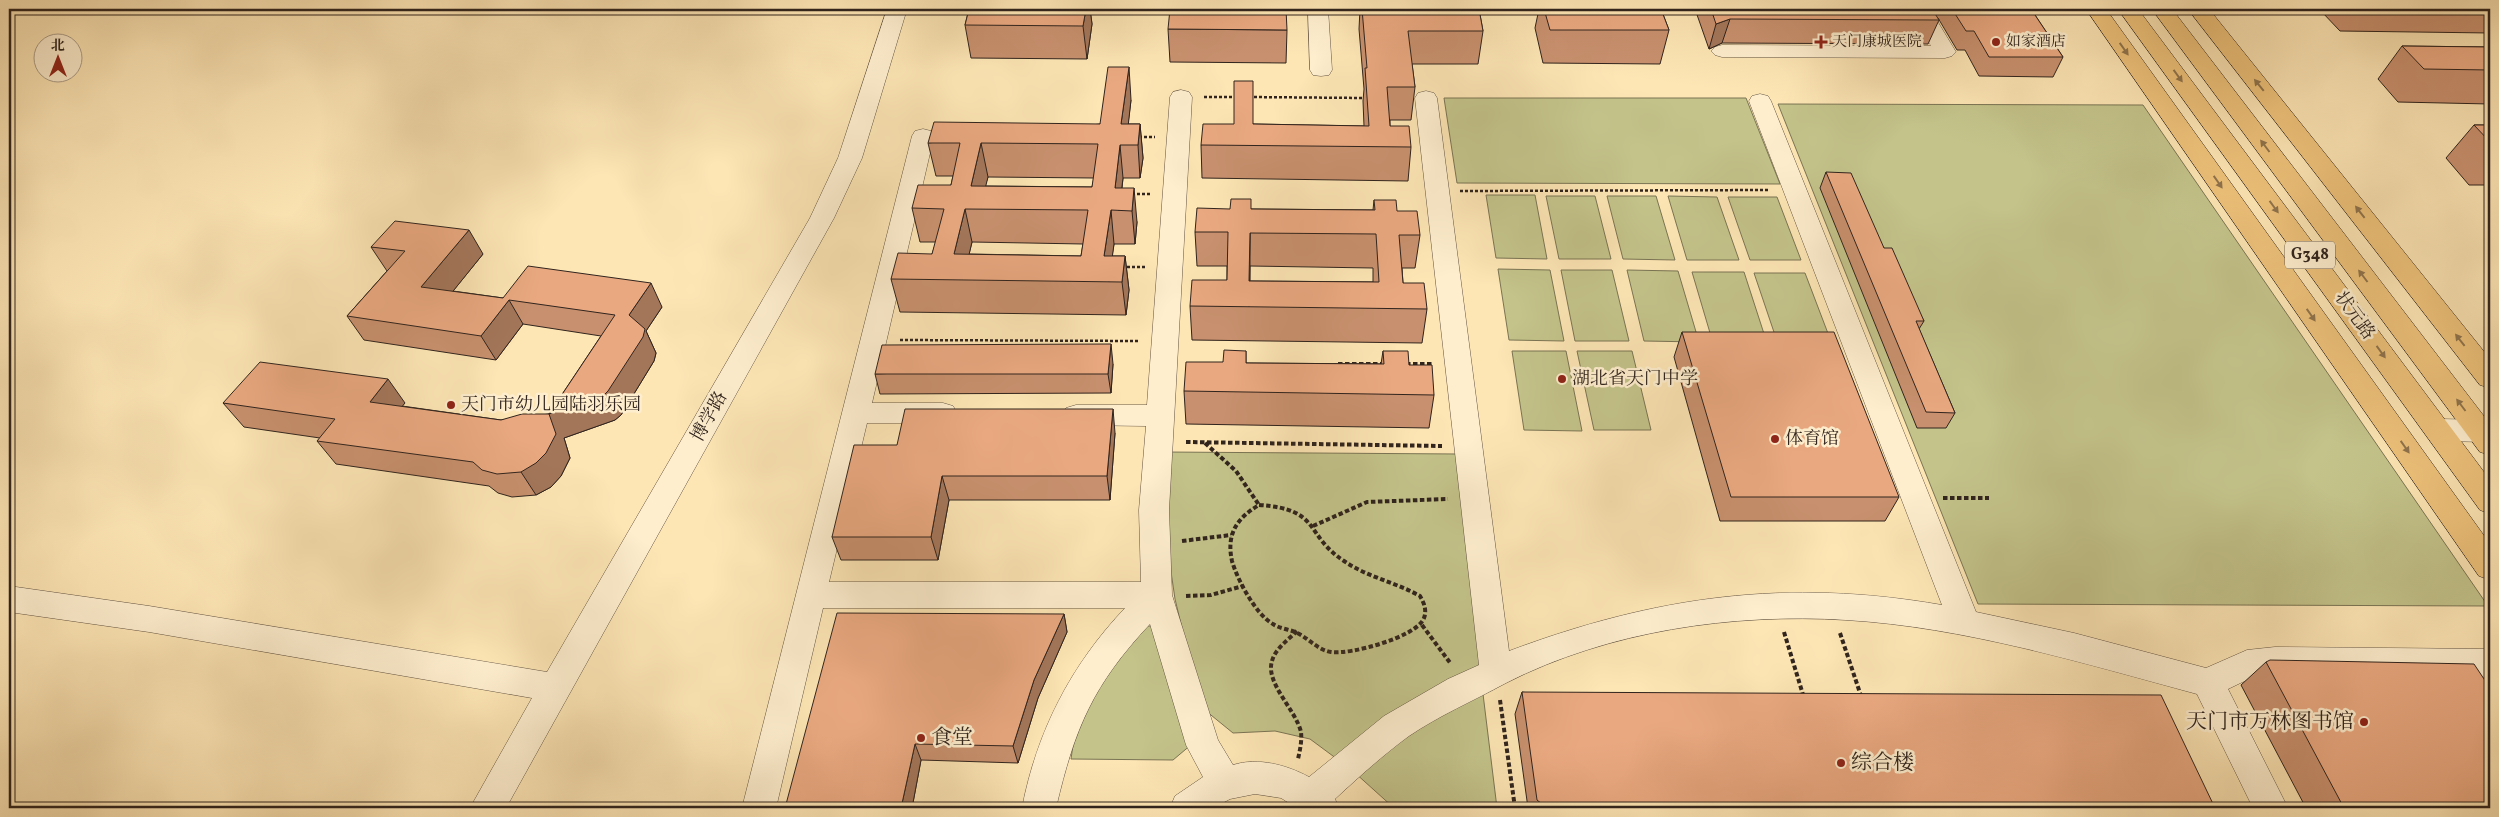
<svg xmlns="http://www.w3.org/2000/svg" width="2499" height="817" font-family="Vollkorn,'Noto Serif SC',serif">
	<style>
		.green { fill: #c3c38a; stroke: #7a7454 }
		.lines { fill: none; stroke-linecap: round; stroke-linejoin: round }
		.minor-casing { stroke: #635443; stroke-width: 1 }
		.highway-casing { stroke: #30241d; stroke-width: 1 }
		.path-far1 { stroke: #30241d; stroke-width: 2.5; stroke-dasharray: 3 2; stroke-linecap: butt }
		.path { stroke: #30241d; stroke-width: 4; stroke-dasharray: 4.5 2.5; stroke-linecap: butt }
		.minor { fill: #feeece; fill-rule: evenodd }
		.highway { fill: #eec27a; fill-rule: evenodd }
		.wall { fill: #c8906e; stroke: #30241d; fill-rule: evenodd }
		.shaded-wall { fill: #a3765a; stroke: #30241d }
		.building { fill: #e9a880; stroke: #30241d; fill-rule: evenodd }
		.oneway { fill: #8f734c }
		.poi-dot { fill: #8f2418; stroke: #feeece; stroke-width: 2 }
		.labels { text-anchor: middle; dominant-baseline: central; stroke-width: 5; stroke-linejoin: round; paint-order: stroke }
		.far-poi-label { font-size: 15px; fill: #30241d; stroke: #feeece; text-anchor: start }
		.shield { fill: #feeece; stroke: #6e6152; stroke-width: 1 }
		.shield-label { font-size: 16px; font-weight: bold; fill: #30241d }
		.street-label { font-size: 18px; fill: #30241d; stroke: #feeece }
		.poi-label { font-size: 18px; fill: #30241d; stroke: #feeece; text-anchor: start }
		.near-poi-label { font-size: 21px; fill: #30241d; stroke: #feeece; text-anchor: start }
	</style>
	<rect width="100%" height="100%" fill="#fde5b4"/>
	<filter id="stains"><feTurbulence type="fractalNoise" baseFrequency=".004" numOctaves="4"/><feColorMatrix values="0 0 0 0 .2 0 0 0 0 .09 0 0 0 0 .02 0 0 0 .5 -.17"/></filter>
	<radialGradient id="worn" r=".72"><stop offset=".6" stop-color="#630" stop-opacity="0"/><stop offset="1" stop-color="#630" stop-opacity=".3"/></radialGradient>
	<g class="green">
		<path d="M1444,98H1746L1780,184L1457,183Z"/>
		<path d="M1778,104L2143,105L2488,606L1978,604Z"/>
		<path d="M1486,195H1535L1547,259L1496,258Z"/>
		<path d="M1546,196H1595L1611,259H1559Z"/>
		<path d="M1607,196H1656L1675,260L1623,259Z"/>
		<path d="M1668,196L1717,197L1739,260H1687Z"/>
		<path d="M1728,197H1777L1801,260H1750Z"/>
		<path d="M1498,269L1550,270L1564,341L1509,340Z"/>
		<path d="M1561,270H1612L1629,341H1575Z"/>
		<path d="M1627,270L1678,271L1699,342L1644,341Z"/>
		<path d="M1692,272H1744L1767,343H1713Z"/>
		<path d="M1754,273H1805L1832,344H1778Z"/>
		<path d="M1512,351H1566L1582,431L1524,430Z"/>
		<path d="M1577,351H1632L1651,430H1594Z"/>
		<path d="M1164,452L1458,454L1481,664L1337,759L1310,739L1275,731L1233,733L1206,711L1189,657L1175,599L1168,551Z"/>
		<path d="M1141,626H1155L1192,744L1173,760L1071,759L1076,724L1092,691Z"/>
		<path d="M1483,694L1497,808H1394L1354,772L1451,708Z"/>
	</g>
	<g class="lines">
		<g class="minor-casing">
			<g id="minor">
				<path d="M887,9H907L862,158L834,218L506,808H470L532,698L149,632L9,612V586L149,606L547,672L810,218L838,158Z"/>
				<path d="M1308,9H1328L1332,70L1329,75L1321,76L1313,75L1310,70Z"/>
				<path d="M1910,9H1930L1956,52L1952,56L1945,58L1722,57L1715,55L1711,51L1715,47L1722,45L1931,46Z"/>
				<path d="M1181,90L1189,92L1192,97L1169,510L1172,595L1218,740L1233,765C1258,757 1287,765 1309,777L1384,716L1448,679L1479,665L1415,98L1418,93L1426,91L1434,93L1437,98L1509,651C1656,596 1787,578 1942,605L1749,101L1752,96L1760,94L1768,96L1771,101L1976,612L2074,633L2206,668L2247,650L2275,647L2490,649V677L2275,675L2251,678L2228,689L2288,808H2253L2197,694C2083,663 1964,627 1846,620C1732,613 1608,631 1506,683C1473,701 1440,715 1409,736C1383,755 1359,777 1335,799L1339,808H1297L1281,798L1255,794L1230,799L1213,808H1170L1175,796L1203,777L1186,745L1150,624C1093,685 1075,727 1056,808H1022C1037,731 1071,665 1125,608H823L776,808H742L912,136L915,131L923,129L931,131L934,136L872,403H943L953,406L957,413L953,420L943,423H867L829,582H1141L1139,510L1146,426L1076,425L1066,422L1062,415L1066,408L1076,405H1147L1170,97L1173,92Z"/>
				<path d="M2439,419L2490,420V442L2439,441L2429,438L2425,430L2429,422Z"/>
			</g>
		</g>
		<g class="highway-casing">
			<g id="highway">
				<path d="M2086,9H2106L2490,544V580L2479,576Z"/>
				<path d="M2118,9H2138L2490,480V514L2480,510Z"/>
				<path d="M2152,9H2172L2490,424V455L2480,452Z"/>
				<path d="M2188,9H2209L2490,359V388L2480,385Z"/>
			</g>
		</g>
		<g class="path-far1">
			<path d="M1204,97H1238"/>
			<path d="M1249,97L1365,98"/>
			<path d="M1139,137H1155"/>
			<path d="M1460,191L1769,190"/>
			<path d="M1132,194H1151"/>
			<path d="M1122,267H1146"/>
			<path d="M900,340L1139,341"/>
		</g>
		<g class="path">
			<path d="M1338,364H1385"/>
			<path d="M1406,364H1432"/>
			<path d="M1186,442L1442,446"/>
			<path d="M1205,443L1236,471L1259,505"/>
			<path d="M1943,498H1989"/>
			<path d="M1259,505C1322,509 1304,535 1344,561C1367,577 1395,582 1420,596C1424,603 1427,610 1424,618C1417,637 1350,655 1331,652C1319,650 1311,641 1301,635C1292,629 1282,630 1273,624C1256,615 1237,579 1232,561C1226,534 1237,518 1259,505Z"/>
			<path d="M1313,526L1367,502L1448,499"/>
			<path d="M1182,541L1231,535"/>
			<path d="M1186,596L1211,595L1243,586"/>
			<path d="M1422,625L1451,664"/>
			<path d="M1297,631C1289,639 1275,649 1272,661C1265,683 1296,710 1301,732C1302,741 1300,750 1298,759"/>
			<path d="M1784,632L1804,698"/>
			<path d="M1840,633L1861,696"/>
			<path d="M1500,700L1515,808"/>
		</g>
		<use href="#minor" class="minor"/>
		<use href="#highway" class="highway"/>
	</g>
	<g class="wall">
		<path d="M969,9H1090L1092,24L1087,59L971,58L965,25Z"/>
		<path d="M1360,9H1479L1483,31L1478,64H1412L1415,87L1411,120H1390V126L1411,147L1408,181L1202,178L1201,145L1253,124L1364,126L1363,101L1364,89L1359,29Z"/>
		<path d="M1539,9H1661L1669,30L1660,64L1543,63L1535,28Z"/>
		<path d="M1695,9H2031L2063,57L2053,77L1979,76L1965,50H1957L1938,18L1939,20L1928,44L1722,43L1709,49Z"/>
		<path d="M2322,9H2490V33L2340,31L2321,11Z"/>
		<path d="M1168,29L1287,30L1286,63L1170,62Z"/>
		<path d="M2402,46L2490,47V104L2398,102L2378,79Z"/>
		<path d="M1131,100L1128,124H1140L1143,158L1140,178H1123L1122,188L1137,222L1135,244H1114L1112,256H1125L1129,290L1126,315L900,312L891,279L932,254L936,242H920L912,208L951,185L953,176H936L928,143L1100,124ZM988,177L1094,178L1092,187L985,186ZM972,242L1083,244L1081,256L969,254Z"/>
		<path d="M2474,125H2490V185H2469L2446,158Z"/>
		<path d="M1826,172L1884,248L1924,321L1919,329L1955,413L1946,428H1917L1820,188Z"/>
		<path d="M1374,200L1397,211L1420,235L1415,268H1402L1403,283L1427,309L1422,343L1192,340L1190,306L1227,280V266H1197L1195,232L1251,209L1373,210ZM1250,266L1373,268V282L1250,281Z"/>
		<path d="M371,247L483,254L453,291L503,298L662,307L646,331L656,353L654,361L621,415L615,420L564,438L570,458L561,476L551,487L536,495L512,497L498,493L489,486L336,464L317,441L320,438L244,427L223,403H405L402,406L501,420L549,414L601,336L523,324L496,360L364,340L347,316L387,271Z"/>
		<path d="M1682,332L1899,497L1885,521H1720L1674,357Z"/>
		<path d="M1246,351V363L1381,364L1383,351L1409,365L1434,395L1429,428L1186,424L1184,391L1223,362Z"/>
		<path d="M1113,364L1111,393L880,394L875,374Z"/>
		<path d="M1115,433L1110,500H949L938,560H841L832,537L897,445Z"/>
		<path d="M1064,614L1067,632L1038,698L1018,763L921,760L912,808H785Z"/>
		<path d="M2266,662L2490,808H2306L2241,685Z"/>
		<path d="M1522,692L2215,808H1528L1515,714Z"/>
	</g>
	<g class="shaded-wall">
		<path d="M1086,9H1090L1092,24L1087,59L1083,26Z"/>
		<path d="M1730,19L1722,43L1709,49L1716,24Z"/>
		<path d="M1129,67L1131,100L1126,145L1121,124Z"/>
		<path d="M1140,124L1143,158L1140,178L1138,145Z"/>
		<path d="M981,143L988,177L980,209L971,186Z"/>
		<path d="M1120,145L1123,178L1119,211L1115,188Z"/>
		<path d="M1134,188L1137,222L1135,244L1132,211Z"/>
		<path d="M965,209L972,242L963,280L954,254Z"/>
		<path d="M1111,210L1114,244L1109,282L1104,256Z"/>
		<path d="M469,230L483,254L437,311L421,287Z"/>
		<path d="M1250,233V266L1249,307V281Z"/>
		<path d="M1125,256L1129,290L1126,315L1122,282Z"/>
		<path d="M651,283L662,307L646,331L656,353L654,361L621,415L615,420L564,438L570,458L561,476L551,487L536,495L521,472L549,414L629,315Z"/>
		<path d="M509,300L523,324L496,360L481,336Z"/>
		<path d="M1111,344L1113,364L1111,393L1108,374Z"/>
		<path d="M388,379L405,403L387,425L370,402Z"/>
		<path d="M1113,409L1115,433L1110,500L1107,476Z"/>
		<path d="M942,476L949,500L938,560L931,537Z"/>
		<path d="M1064,614L1067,632L1038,698L1018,763L1013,746L1034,680Z"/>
		<path d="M915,744L921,760L912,808H901Z"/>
	</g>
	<g class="building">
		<path d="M969,9H1086L1083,26L965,25Z"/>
		<path d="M1170,9H1286L1287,30L1168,29Z"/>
		<path d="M1362,9H1479L1483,31H1408L1415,87H1387L1390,126H1409L1411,147L1201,145L1203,124H1234V81H1253V124L1369,126L1365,68H1367Z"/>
		<path d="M1544,9H1661L1669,30H1550Z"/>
		<path d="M1711,9H1932L1939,20L1730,19L1716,24Z"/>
		<path d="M1952,9H2031L2063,57H1989L1974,31H1966Z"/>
		<path d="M2402,46L2490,47V70L2424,69Z"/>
		<path d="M1108,67H1129L1121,124H1140L1138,145H1120L1115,188H1134L1132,211L1111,210L1104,256H1125L1122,282L891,279L898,253L932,254L944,209L912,208L918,185H951L960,143H928L934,122L1100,124ZM981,143L1098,144L1092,187L971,186ZM965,209L1088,210L1081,256L954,254Z"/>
		<path d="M2474,125H2490V142Z"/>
		<path d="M1826,172L1851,173L1884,248H1892L1924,321H1916L1955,413L1926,412Z"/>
		<path d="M1231,199H1251V209L1375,210L1374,200H1396L1397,211H1417L1420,235H1399L1403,283H1424L1427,309L1190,306L1192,280H1227L1228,232H1195L1197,208L1230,209ZM1250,233L1376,234L1379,282L1249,281Z"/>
		<path d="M395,221L469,230L421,287L503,298L528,266L651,283L629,315L645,329L643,337L608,391L602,397L549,414L556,434L546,453L536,463L521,472L497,474L482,470L473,462L317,441L335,419L223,403L260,362L388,379L370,402L501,420L522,414H549L615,315L509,300L481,336L347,316L405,251L371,247Z"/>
		<path d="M1682,332H1834L1899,497H1731Z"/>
		<path d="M1111,344L1108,374H875L882,345Z"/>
		<path d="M1224,350L1246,351V363L1384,364L1383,351H1408L1409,365H1432L1434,395L1184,391L1186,362H1223Z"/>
		<path d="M905,409H1113L1107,476H942L931,537H832L854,445H897Z"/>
		<path d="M837,613L1064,614L1034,680L1013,746L915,744L901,808H785Z"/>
		<path d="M2270,660L2474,664L2490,688V808H2344L2266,662Z"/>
		<path d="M1522,692L2161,695L2215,808H1547L1537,800Z"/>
	</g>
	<defs><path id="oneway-solid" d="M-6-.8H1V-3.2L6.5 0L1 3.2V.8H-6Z" transform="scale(1.25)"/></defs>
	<g class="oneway">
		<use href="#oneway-solid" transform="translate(2124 49) rotate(55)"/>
		<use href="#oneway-solid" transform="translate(2178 76) rotate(54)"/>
		<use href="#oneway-solid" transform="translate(2259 85) rotate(-129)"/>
		<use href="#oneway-solid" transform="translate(2265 146) rotate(-127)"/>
		<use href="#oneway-solid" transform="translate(2218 182) rotate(55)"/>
		<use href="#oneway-solid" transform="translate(2274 207) rotate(54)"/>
		<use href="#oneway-solid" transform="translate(2360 212) rotate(-128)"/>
		<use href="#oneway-solid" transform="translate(2363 276) rotate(-127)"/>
		<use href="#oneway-solid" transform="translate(2311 315) rotate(55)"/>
		<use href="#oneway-solid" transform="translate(2460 340) rotate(-128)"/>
		<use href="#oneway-solid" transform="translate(2381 352) rotate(54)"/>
		<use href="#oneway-solid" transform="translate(2461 405) rotate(-127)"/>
		<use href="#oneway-solid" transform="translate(2405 447) rotate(55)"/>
	</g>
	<g class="poi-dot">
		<path d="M1818.5 34.5h5v5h5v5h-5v5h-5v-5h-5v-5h5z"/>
		<circle cx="1996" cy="42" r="5"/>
		<circle cx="1562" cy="379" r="5"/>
		<circle cx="451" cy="405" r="5"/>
		<circle cx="1775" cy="439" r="5"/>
		<circle cx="2364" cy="722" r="5"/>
		<circle cx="921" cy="738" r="5"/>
		<circle cx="1841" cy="763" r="5"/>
	</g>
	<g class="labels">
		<g class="far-poi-label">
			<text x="1832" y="42">天门康城医院</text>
			<text x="2006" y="42">如家酒店</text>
		</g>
		<rect class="shield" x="2285" y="241.5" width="50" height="27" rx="4"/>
		<g class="shield-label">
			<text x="2310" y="255">G348</text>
		</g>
		<g class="street-label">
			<text transform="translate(2354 316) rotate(54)">状元路</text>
			<text transform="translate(710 417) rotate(-61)">博学路</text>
		</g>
		<g class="poi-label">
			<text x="1572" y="379">湖北省天门中学</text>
			<text x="461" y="405">天门市幼儿园陆羽乐园</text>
			<text x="1785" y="439">体育馆</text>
		</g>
		<g class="near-poi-label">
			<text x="2354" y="722" text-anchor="end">天门市万林图书馆</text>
			<text x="931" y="738">食堂</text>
			<text x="1851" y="763">综合楼</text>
		</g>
	</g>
	<rect width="2499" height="817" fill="none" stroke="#fde5b4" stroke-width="30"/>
	<rect x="10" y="10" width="2479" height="797" fill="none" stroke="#30241d" stroke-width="2.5"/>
	<rect x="15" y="15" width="2469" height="787" fill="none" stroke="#30241d"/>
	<g transform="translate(58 58)"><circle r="24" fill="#feeece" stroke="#ac9d87"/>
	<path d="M0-4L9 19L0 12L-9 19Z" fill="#8f2418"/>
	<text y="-8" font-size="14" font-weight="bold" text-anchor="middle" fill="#30241d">北</text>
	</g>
	<rect width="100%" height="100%" filter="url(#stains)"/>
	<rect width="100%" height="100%" fill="url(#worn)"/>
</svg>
